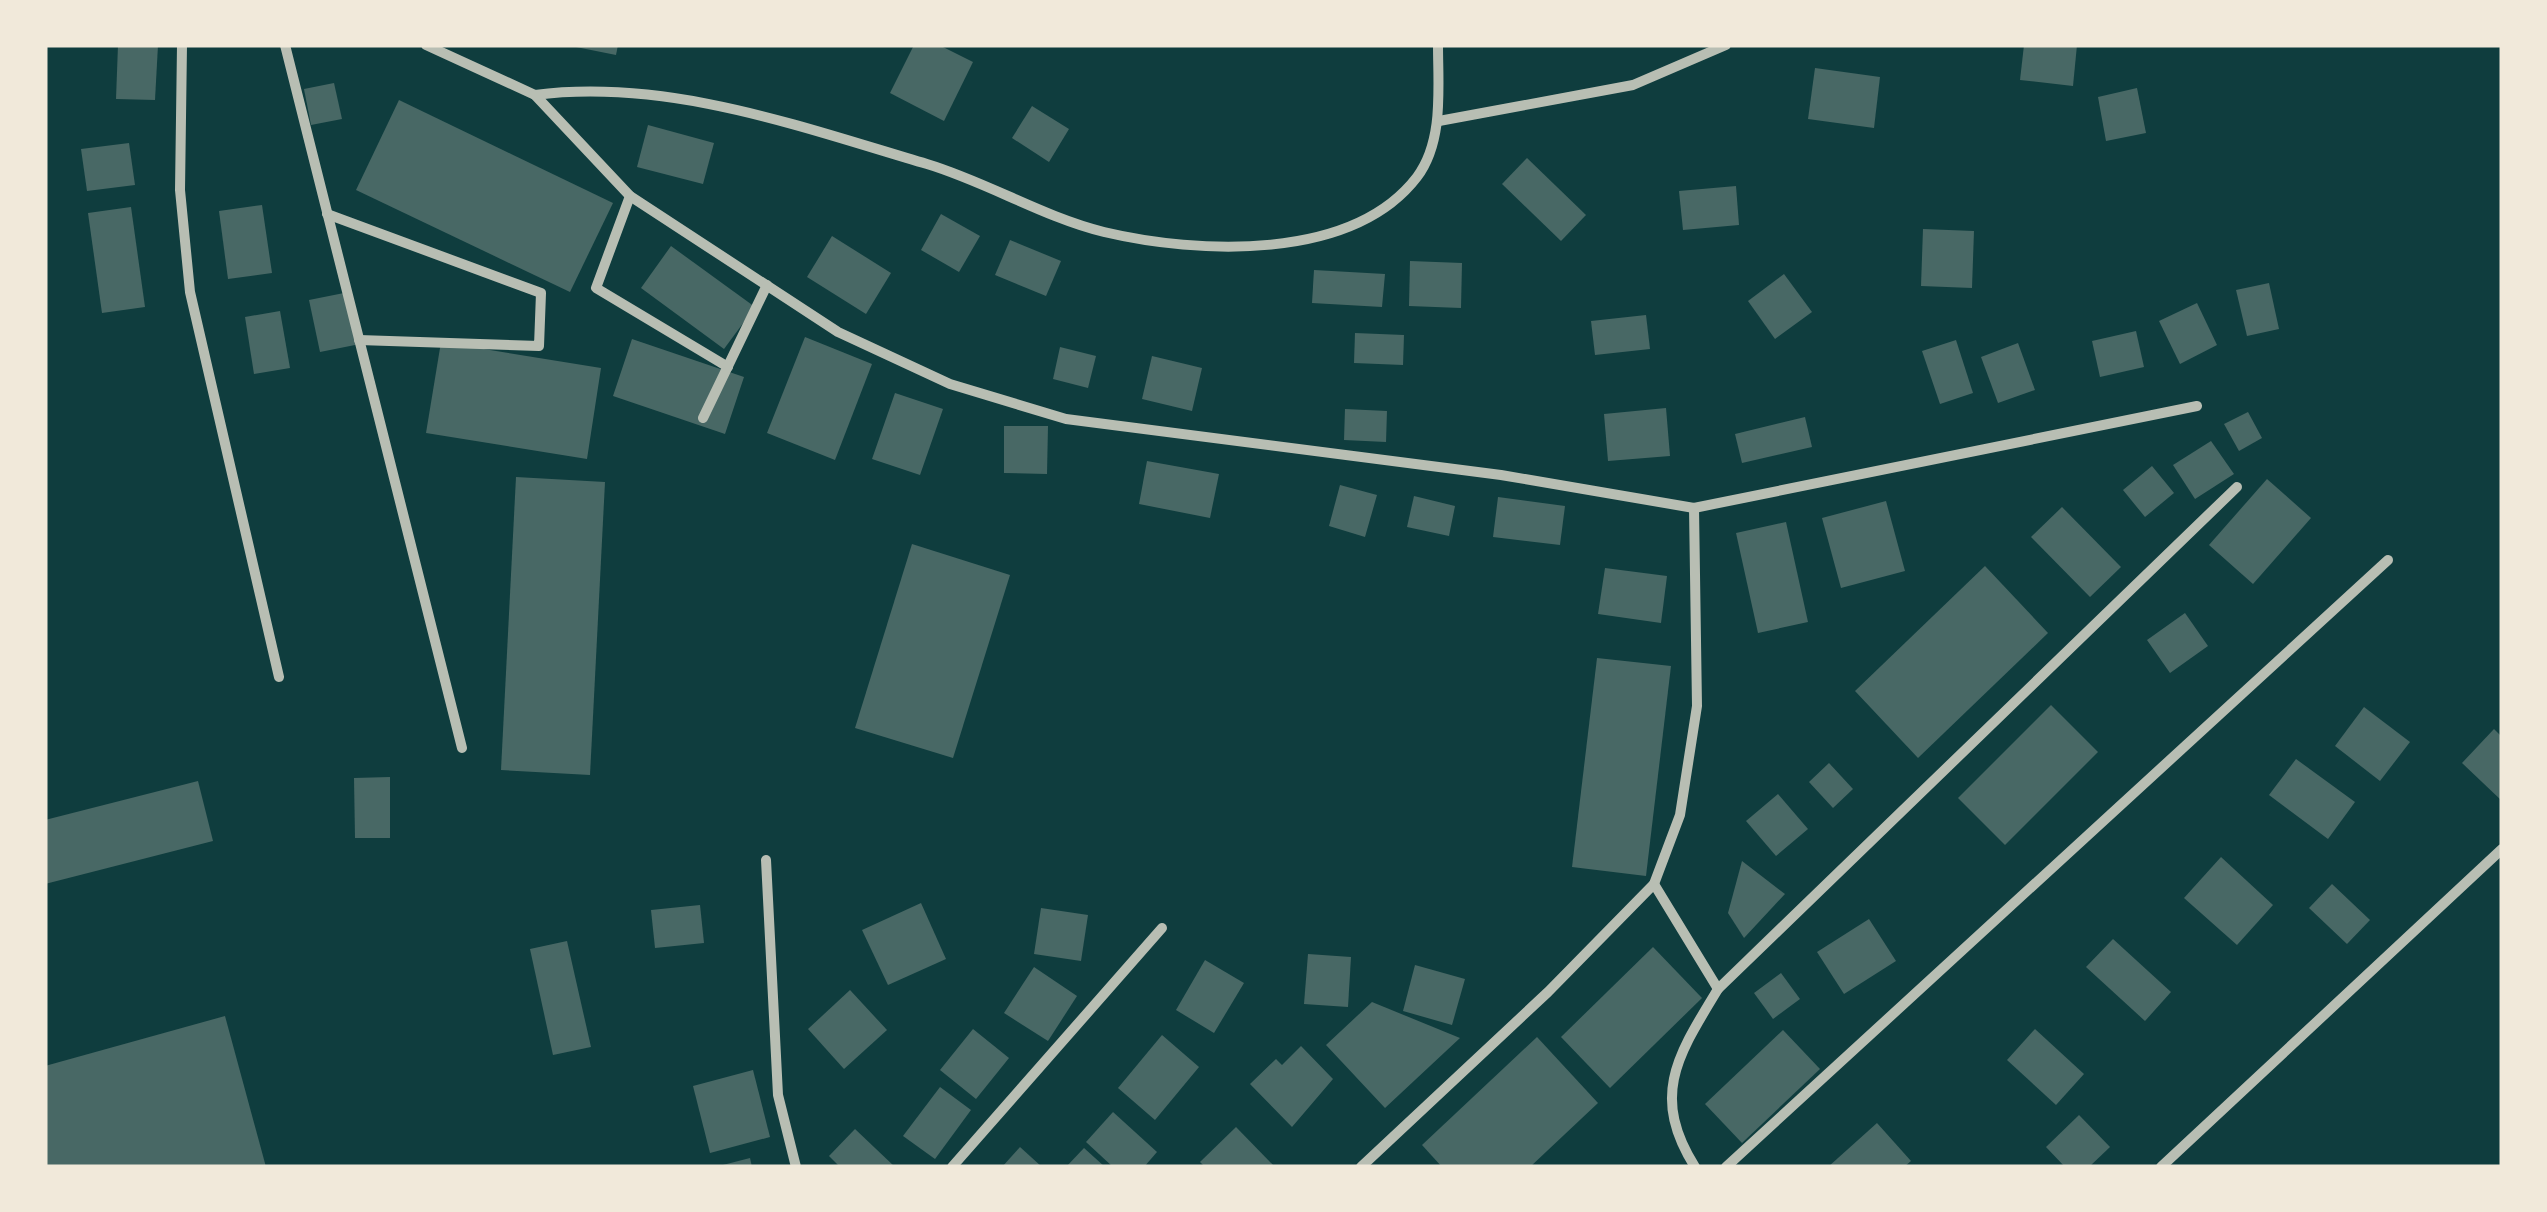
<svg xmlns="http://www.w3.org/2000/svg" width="2547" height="1212" font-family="'Fira Sans',sans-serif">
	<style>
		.building { fill: #486865 }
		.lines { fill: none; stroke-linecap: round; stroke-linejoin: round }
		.minor { stroke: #b8beb3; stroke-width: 10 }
	</style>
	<rect width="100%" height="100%" fill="#0f3d3e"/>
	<g class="building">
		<path d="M118,45H158L155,100L116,99Z"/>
		<path d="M566,45H618L616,55Z"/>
		<path d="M914,45H939L973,62L944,121L890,93Z"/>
		<path d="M2024,45H2077L2073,86L2020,80Z"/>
		<path d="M1815,68L1880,77L1874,128L1808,119Z"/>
		<path d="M334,83L342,119L311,125L304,89Z"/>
		<path d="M2137,88L2146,133L2106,141L2098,97Z"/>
		<path d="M399,100L613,203L570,292L356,190Z"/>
		<path d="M1032,106L1069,129L1049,162L1012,138Z"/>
		<path d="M648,125L714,143L703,184L637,167Z"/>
		<path d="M129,143L135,185L87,191L81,149Z"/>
		<path d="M1527,158L1586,215L1561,241L1502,184Z"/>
		<path d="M1736,186L1739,225L1683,230L1679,191Z"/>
		<path d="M262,205L272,273L228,279L219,211Z"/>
		<path d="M131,207L145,307L102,313L88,213Z"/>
		<path d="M941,214L980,236L959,272L921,250Z"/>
		<path d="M1923,229L1974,231L1972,288L1921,286Z"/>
		<path d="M832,236L891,273L866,314L807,277Z"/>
		<path d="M1010,240L1061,261L1046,296L995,275Z"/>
		<path d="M671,246L755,307L724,349L641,288Z"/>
		<path d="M1410,261L1462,263L1461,308L1409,306Z"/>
		<path d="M1314,270L1385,274L1382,307L1312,303Z"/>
		<path d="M1784,274L1812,312L1775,339L1748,301Z"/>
		<path d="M2269,283L2279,329L2247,336L2236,290Z"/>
		<path d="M349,292L360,344L320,352L309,300Z"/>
		<path d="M2197,303L2217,345L2180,364L2159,321Z"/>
		<path d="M280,311L290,368L254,374L245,317Z"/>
		<path d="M1646,315L1650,349L1595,355L1591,321Z"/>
		<path d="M2136,331L2144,367L2100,377L2092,341Z"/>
		<path d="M1355,333L1404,335L1403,365L1354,363Z"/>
		<path d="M805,337L872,364L835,460L767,433Z"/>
		<path d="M632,339L744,377L725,434L613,396Z"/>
		<path d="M1956,340L1973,393L1940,404L1922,351Z"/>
		<path d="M441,342L601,368L587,459L426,433Z"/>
		<path d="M2018,343L2035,390L1998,403L1981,357Z"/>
		<path d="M1060,347L1096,356L1088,388L1053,379Z"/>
		<path d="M1152,356L1202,368L1192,411L1142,399Z"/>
		<path d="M895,393L943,409L920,475L872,459Z"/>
		<path d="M1666,408L1670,456L1608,461L1604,414Z"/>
		<path d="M1345,409L1387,411L1386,442L1344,440Z"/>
		<path d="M2248,412L2262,438L2239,451L2224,424Z"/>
		<path d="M1805,417L1812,447L1742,463L1735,434Z"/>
		<path d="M1004,426H1048L1047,474L1004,473Z"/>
		<path d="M2211,441L2234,474L2195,499L2173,465Z"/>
		<path d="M1147,461L1219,474L1210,518L1139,504Z"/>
		<path d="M2152,466L2174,493L2145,517L2123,490Z"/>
		<path d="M516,477L605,482L590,775L501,770Z"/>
		<path d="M2267,479L2311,518L2253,584L2209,545Z"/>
		<path d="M1340,485L1377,495L1365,537L1329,526Z"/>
		<path d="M1414,496L1455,506L1449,536L1407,527Z"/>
		<path d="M1498,497L1565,506L1560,545L1493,537Z"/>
		<path d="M1886,501L1905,571L1841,588L1822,518Z"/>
		<path d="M2062,507L2121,567L2090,597L2031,537Z"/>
		<path d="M1786,522L1808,622L1758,633L1736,533Z"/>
		<path d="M912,544L1010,575L953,758L855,728Z"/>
		<path d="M1985,566L2048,633L1918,758L1855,691Z"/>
		<path d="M1605,568L1667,576L1661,623L1598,614Z"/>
		<path d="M2185,613L2208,646L2170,673L2147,640Z"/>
		<path d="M1597,658L1671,666L1646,876L1572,867Z"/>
		<path d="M2051,705L2098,752L2005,845L1958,798Z"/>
		<path d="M2364,707L2410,742L2380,781L2335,746Z"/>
		<path d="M2494,729L2502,737V801L2462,763Z"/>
		<path d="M2296,759L2355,802L2328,839L2269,795Z"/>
		<path d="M1829,763L1853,789L1833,808L1809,782Z"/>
		<path d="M390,777V838H355L354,778Z"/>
		<path d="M198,781L213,841L45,884V820Z"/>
		<path d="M1778,794L1808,829L1776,856L1746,821Z"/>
		<path d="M2221,857L2273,905L2237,945L2184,898Z"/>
		<path d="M1742,861L1785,894L1744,938L1728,913Z"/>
		<path d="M2332,884L2370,920L2347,944L2309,908Z"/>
		<path d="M921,903L946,959L888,985L862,930Z"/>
		<path d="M700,905L704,943L655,948L651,910Z"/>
		<path d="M1041,908L1088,915L1081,961L1034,954Z"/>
		<path d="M1869,919L1896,961L1844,994L1817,952Z"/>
		<path d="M2113,939L2171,992L2145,1021L2086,967Z"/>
		<path d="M567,941L591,1047L553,1055L530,949Z"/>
		<path d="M1653,947L1702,998L1610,1088L1561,1037Z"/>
		<path d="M1308,954L1351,957L1348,1007L1304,1004Z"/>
		<path d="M1205,960L1244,983L1214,1033L1176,1010Z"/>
		<path d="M1415,965L1465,979L1452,1025L1403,1011Z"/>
		<path d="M1034,967L1077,996L1048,1041L1004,1013Z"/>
		<path d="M1781,973L1800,999L1773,1019L1754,993Z"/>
		<path d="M850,990L887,1030L844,1069L808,1029Z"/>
		<path d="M1372,1002L1460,1038L1385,1108L1326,1045Z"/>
		<path d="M225,1016L266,1167H45V1066Z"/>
		<path d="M973,1029L1009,1058L976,1099L940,1070Z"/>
		<path d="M2035,1029L2084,1074L2056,1105L2007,1060Z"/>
		<path d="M1783,1030L1820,1069L1742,1143L1705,1104Z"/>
		<path d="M1162,1035L1199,1067L1155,1120L1118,1088Z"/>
		<path d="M1537,1037L1598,1103L1530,1167H1442L1422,1145Z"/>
		<path d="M1301,1046L1333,1079L1292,1127L1250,1084L1276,1059L1282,1065Z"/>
		<path d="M753,1070L770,1137L710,1153L693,1086Z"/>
		<path d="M940,1087L971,1110L935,1159L903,1136Z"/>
		<path d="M1113,1112L1157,1152L1144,1167H1113L1086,1142Z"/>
		<path d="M2079,1115L2110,1147L2089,1167H2065L2046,1147Z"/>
		<path d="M1877,1123L1911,1161L1904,1167H1828Z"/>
		<path d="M1236,1127L1275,1167H1205L1200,1162Z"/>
		<path d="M855,1129L895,1167H840L829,1156Z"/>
		<path d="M1020,1147L1042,1167H1002Z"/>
		<path d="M1084,1148L1105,1167H1066Z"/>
		<path d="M750,1158L752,1167H719V1166Z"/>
	</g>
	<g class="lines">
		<g class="minor">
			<path d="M182,45L180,190L190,292L279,677"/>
			<path d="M285,45L462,748"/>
			<path d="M426,45L535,95L630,196L838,332L950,384L1066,419L1501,475L1694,508L2197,406"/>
			<path d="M535,95C668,78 801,127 927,164C987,182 1043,217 1104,232C1197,254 1352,262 1417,177C1444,141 1438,88 1438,45"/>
			<path d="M1439,121L1633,85L1726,45"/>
			<path d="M630,196L596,288L728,367"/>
			<path d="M327,214L541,293L539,346L359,340"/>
			<path d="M703,418L767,285"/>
			<path d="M766,860L778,1095L796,1167"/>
			<path d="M1654,884L1718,989"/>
			<path d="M952,1167L1162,928"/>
			<path d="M1361,1167L1548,992L1654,884L1680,815L1697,706L1694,508"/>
			<path d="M1695,1167C1650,1095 1678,1055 1718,989L2237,487"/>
			<path d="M1726,1167L2388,560"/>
			<path d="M2161,1167L2502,849"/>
		</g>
	</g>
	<rect width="2547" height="1212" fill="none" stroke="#f1e9da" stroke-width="95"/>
</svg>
